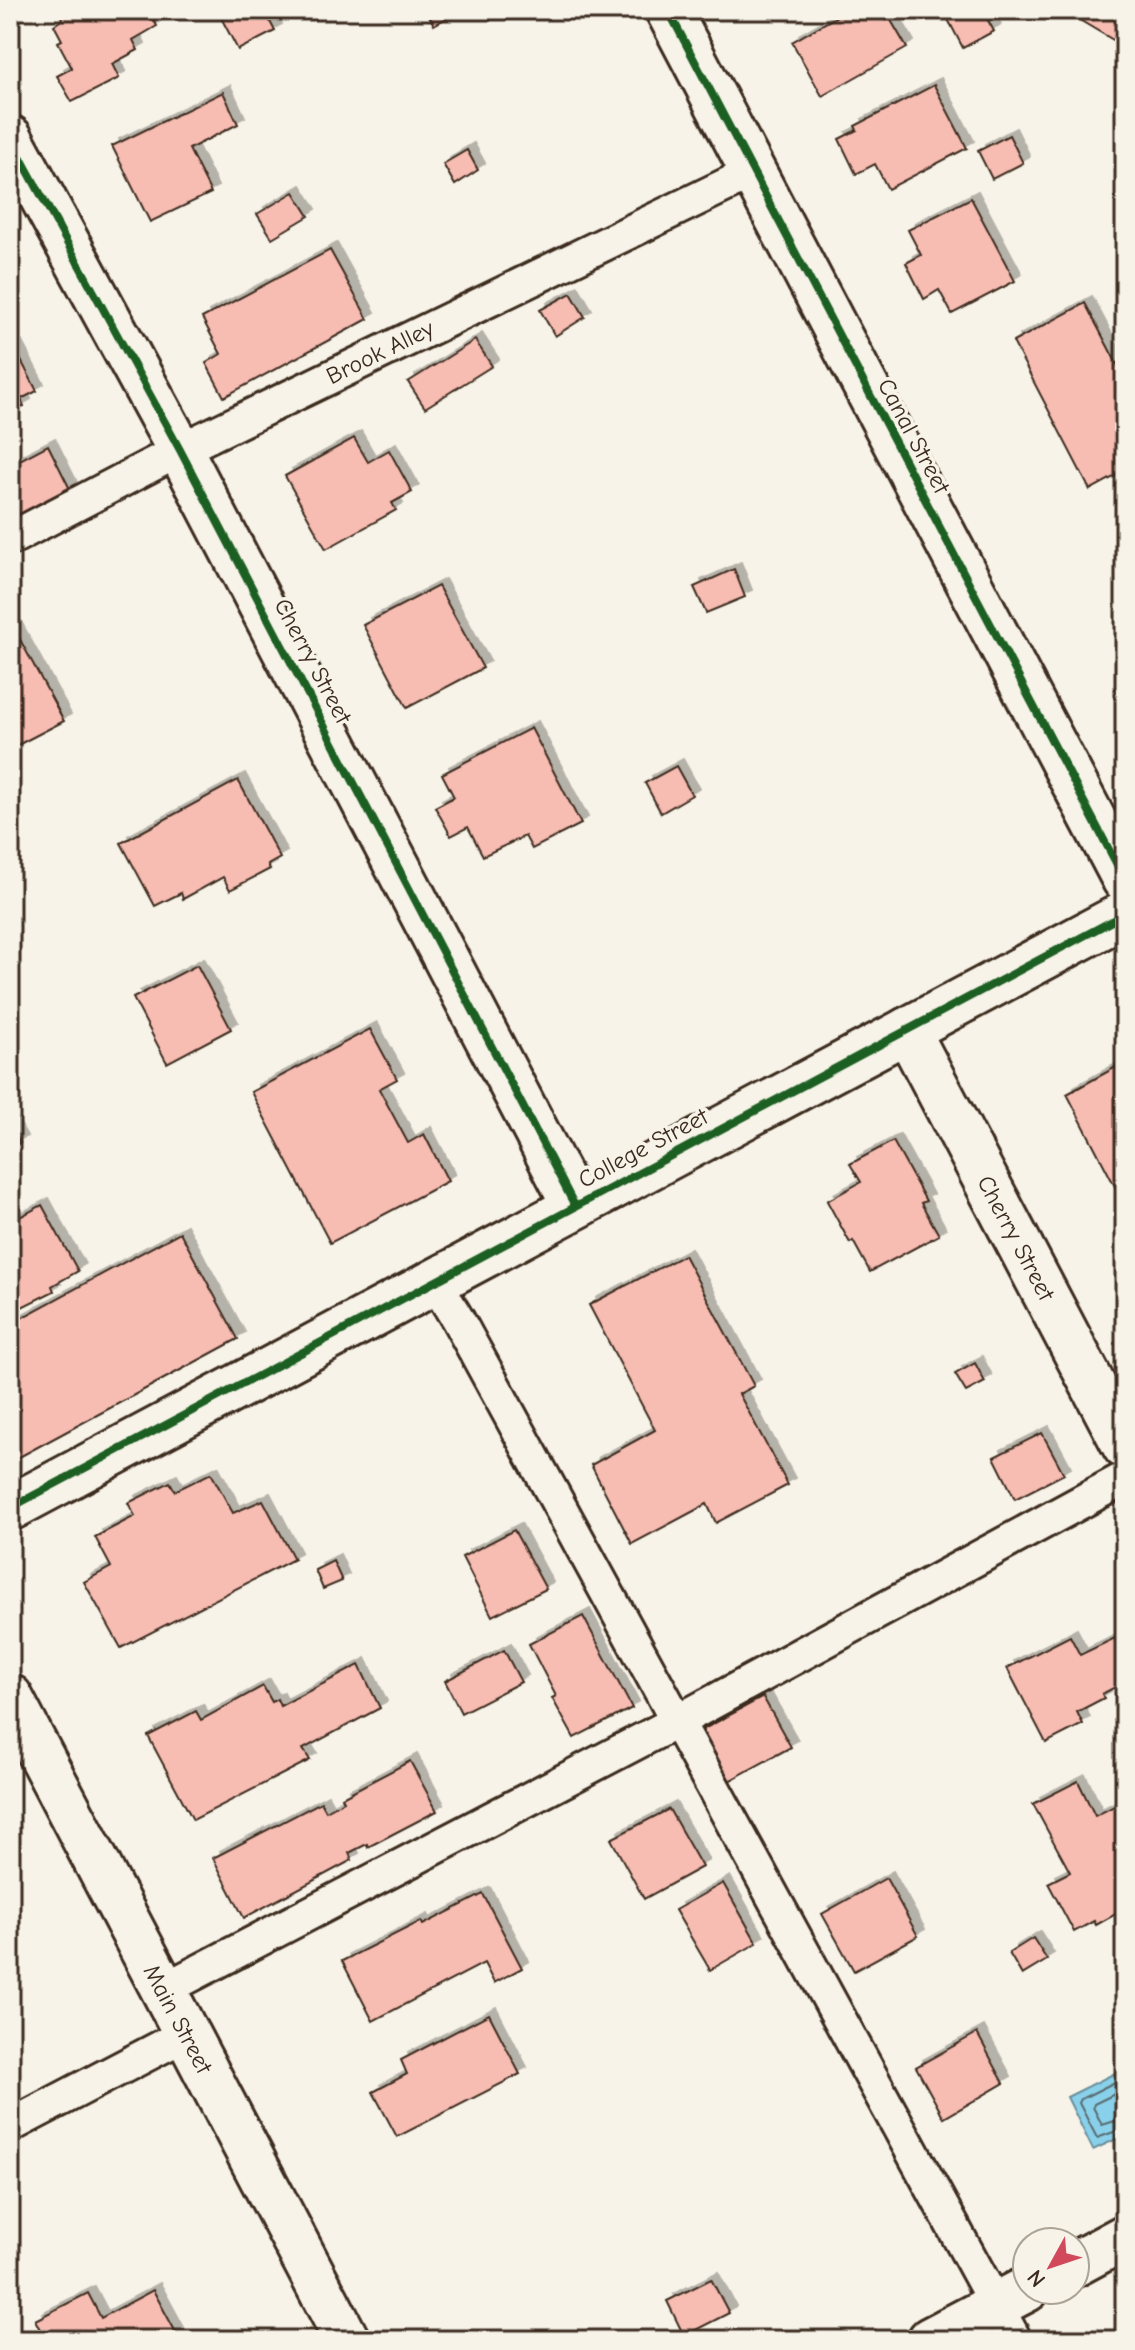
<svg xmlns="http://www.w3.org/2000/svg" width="1135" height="2350" font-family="'Comic Neue',sans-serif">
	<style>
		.water { fill: #89d0eb; stroke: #6a8e99; stroke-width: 2 }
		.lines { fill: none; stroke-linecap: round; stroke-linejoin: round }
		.shore { stroke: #5a6c70; stroke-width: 2 }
		.building { fill: #f7bcb2; stroke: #3b2a1e; stroke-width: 2; filter: url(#shadow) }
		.lane-casing { stroke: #3b2a1e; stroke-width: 38 }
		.street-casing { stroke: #3b2a1e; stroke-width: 50 }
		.secondary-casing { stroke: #3b2a1e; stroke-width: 50 }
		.primary-casing { stroke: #3b2a1e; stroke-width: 50 }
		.lane { stroke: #f7f3e8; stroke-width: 32 }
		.street { stroke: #f7f3e8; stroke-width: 44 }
		.secondary { stroke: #f7f3e8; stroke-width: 44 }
		.primary { stroke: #f7f3e8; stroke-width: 44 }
		.cycleway-casing { stroke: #f7f3e8; stroke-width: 13 }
		.cycleway { stroke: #1b5e20; stroke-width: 8 }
		.labels { text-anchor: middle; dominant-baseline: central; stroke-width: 7; stroke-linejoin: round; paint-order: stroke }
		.street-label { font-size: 24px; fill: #3b2a1e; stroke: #f7f3e8 }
	</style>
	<defs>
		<filter id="shadow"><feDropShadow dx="7" dy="-7" stdDeviation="0" flood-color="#0004"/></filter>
	</defs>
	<rect width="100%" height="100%" fill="#f7f3e8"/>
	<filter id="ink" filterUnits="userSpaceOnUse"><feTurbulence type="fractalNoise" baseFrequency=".0125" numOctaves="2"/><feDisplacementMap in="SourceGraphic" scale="16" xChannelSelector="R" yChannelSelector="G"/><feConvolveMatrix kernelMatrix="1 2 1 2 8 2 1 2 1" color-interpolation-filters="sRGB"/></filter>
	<g filter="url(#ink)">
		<path class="water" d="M1125,2068V2135L1093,2150L1067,2097Z"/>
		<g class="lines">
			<g class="shore">
				<path d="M1125,2077L1081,2099L1079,2103L1097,2138L1125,2128"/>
				<path d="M1125,2089L1094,2104L1093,2107L1102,2125L1125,2118"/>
			</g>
		</g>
		<g class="building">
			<path d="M59,10H148L157,26L133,40L138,50L112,64L119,78L72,102L57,76L72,68L58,42L62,40L54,25L63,19Z"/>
			<path d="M217,10H264L275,31L238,50Z"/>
			<path d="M426,10H461L434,25Z"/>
			<path d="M848,10H885L907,48L822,96L792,42Z"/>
			<path d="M943,10H982L994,31L963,48Z"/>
			<path d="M1074,10H1125V47L1071,15Z"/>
			<path d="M934,85L967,148L888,189L875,164L856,174L839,139L857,130L855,126Z"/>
			<path d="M223,92L238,124L189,149L211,193L150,222L112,146Z"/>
			<path d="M1009,135L1023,163L992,179L978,151Z"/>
			<path d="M467,150L478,170L455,185L443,164Z"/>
			<path d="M294,192L309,216L272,238L257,214Z"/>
			<path d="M971,198L1015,281L952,314L939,290L924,299L906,263L921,255L908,230Z"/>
			<path d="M330,250L368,319L224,397L206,363L221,354L202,318Z"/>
			<path d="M571,293L585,317L555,336L540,310Z"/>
			<path d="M1085,303L1125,379V471L1090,490L1013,342Z"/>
			<path d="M475,340L492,366L425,408L408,382Z"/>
			<path d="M13,345L37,391L21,399L24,406L10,414V347Z"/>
			<path d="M354,438L368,462L389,450L412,492L392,503L396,510L326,549L285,476Z"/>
			<path d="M48,445L74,497L10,529V465Z"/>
			<path d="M734,569L745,597L706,613L694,587Z"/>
			<path d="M438,586L483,668L407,708L363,625Z"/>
			<path d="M10,621L64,721L10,749Z"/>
			<path d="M531,728L581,824L532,849L525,836L483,856L468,827L451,836L435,807L454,797L442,774Z"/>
			<path d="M676,766L692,795L661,813L645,783Z"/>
			<path d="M238,780L280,858L268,865L270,869L230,890L223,877L183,899L181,893L155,906L121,843Z"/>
			<path d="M197,965L231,1029L167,1063L133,998Z"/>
			<path d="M370,1029L397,1079L379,1089L408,1143L424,1134L448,1181L330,1243L251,1092Z"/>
			<path d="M1125,1062V1194L1120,1196L1067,1094Z"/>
			<path d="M10,1125L20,1143L10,1148Z"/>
			<path d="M893,1141L926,1201L921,1203L939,1235L870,1272L853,1241L850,1243L827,1201L861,1182L850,1164Z"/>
			<path d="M42,1205L78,1271L52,1286L54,1291L10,1313V1222Z"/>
			<path d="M180,1232L238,1339L10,1462V1324Z"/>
			<path d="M684,1255L754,1386L739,1394L788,1485L716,1523L707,1504L632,1544L591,1465L655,1430L589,1305Z"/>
			<path d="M975,1363L985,1382L966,1392L955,1374Z"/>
			<path d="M1042,1433L1064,1474L1015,1499L994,1457Z"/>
			<path d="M211,1473L233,1513L263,1500L294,1559L121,1648L84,1582L111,1567L95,1537L135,1516L128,1503L170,1482L175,1491Z"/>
			<path d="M514,1530L546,1589L492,1616L462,1557Z"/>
			<path d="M333,1561L342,1581L323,1589L315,1570Z"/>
			<path d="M583,1616L632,1708L574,1738L552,1698L556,1696L529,1644Z"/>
			<path d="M1070,1636L1080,1655L1115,1638L1125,1657V1682L1102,1694L1104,1698L1077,1712L1083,1724L1046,1743L1007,1668Z"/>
			<path d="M504,1650L521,1682L461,1713L445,1681Z"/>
			<path d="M359,1665L380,1708L303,1749L310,1760L193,1820L148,1736L196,1711L201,1720L263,1686L272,1702L277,1699L280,1706Z"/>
			<path d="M763,1697L791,1747L729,1781L700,1731Z"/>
			<path d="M410,1761L437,1811L368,1847L367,1844L349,1853L352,1860L244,1918L213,1858L321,1802L326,1811L344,1801L342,1797Z"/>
			<path d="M1078,1781L1095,1816L1118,1804L1125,1817V1888L1121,1890L1125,1897V1909L1096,1925L1094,1921L1074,1932L1048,1883L1070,1872L1033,1804Z"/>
			<path d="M669,1809L702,1867L644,1899L611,1839Z"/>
			<path d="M886,1878L918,1936L854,1971L822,1914Z"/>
			<path d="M723,1883L757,1943L710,1970L675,1910Z"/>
			<path d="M483,1894L522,1968L494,1983L484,1963L373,2021L342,1961L421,1921L423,1925Z"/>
			<path d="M1033,1938L1047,1960L1022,1975L1009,1953Z"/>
			<path d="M489,2014L520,2074L397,2137L373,2092L407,2074L401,2060Z"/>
			<path d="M977,2033L1004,2083L944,2118L916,2067Z"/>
			<path d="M711,2279L729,2313L684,2336L667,2301Z"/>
			<path d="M153,2290L180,2340H38L44,2337L35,2320L88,2293L101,2318Z"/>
		</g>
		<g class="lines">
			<g class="lane-casing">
				<g id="lane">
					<path d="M10,539L180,450L753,172"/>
					<path d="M435,1282L458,1320L1015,2340"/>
					<path d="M163,1990L678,1721L1125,1478"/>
					<path d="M10,2126L186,2034"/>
				</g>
			</g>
			<g class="street-casing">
				<g id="street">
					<path d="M668,10L1125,880"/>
					<path d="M10,138L180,450L575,1206"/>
					<path d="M907,1030L1125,1446"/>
					<path d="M1075,2264L1125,2237"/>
					<path d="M930,2340L1027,2289"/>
				</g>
			</g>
			<g class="secondary-casing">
				<path id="secondary" d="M10,1508L1125,914"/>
			</g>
			<g class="primary-casing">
				<path id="primary" d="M10,1697L347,2340"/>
			</g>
			<use href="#lane" class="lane"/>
			<use href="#street" class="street"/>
			<use href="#secondary" class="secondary"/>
			<use href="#primary" class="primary"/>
			<g class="cycleway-casing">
				<g id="cycleway">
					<path d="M668,10L1125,880"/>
					<path d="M10,138L180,450L575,1206"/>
					<path d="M10,1508L1125,914"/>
				</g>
			</g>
			<use href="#cycleway" class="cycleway"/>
		</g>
	</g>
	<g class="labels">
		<g class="street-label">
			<text transform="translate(380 352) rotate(-26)">Brook Alley</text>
			<text transform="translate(914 436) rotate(62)">Canal Street</text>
			<text transform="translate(313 661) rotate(62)">Cherry Street</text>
			<text transform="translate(643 1148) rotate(-28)">College Street</text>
			<text transform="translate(1016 1238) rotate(62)">Cherry Street</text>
			<text transform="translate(178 2019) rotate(62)">Main Street</text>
		</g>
	</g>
	<rect width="1135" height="2350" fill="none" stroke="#f7f3e8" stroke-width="40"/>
	<rect x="20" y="20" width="1095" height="2310" fill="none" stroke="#3b2a1e" stroke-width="3" filter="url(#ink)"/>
	<g transform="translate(1051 2266) rotate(230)"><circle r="38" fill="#f7f3e8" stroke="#aca397" stroke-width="2"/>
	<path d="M0-6L14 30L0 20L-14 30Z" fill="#d1495b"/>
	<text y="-12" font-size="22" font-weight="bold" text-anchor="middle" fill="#3b2a1e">N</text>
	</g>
</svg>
